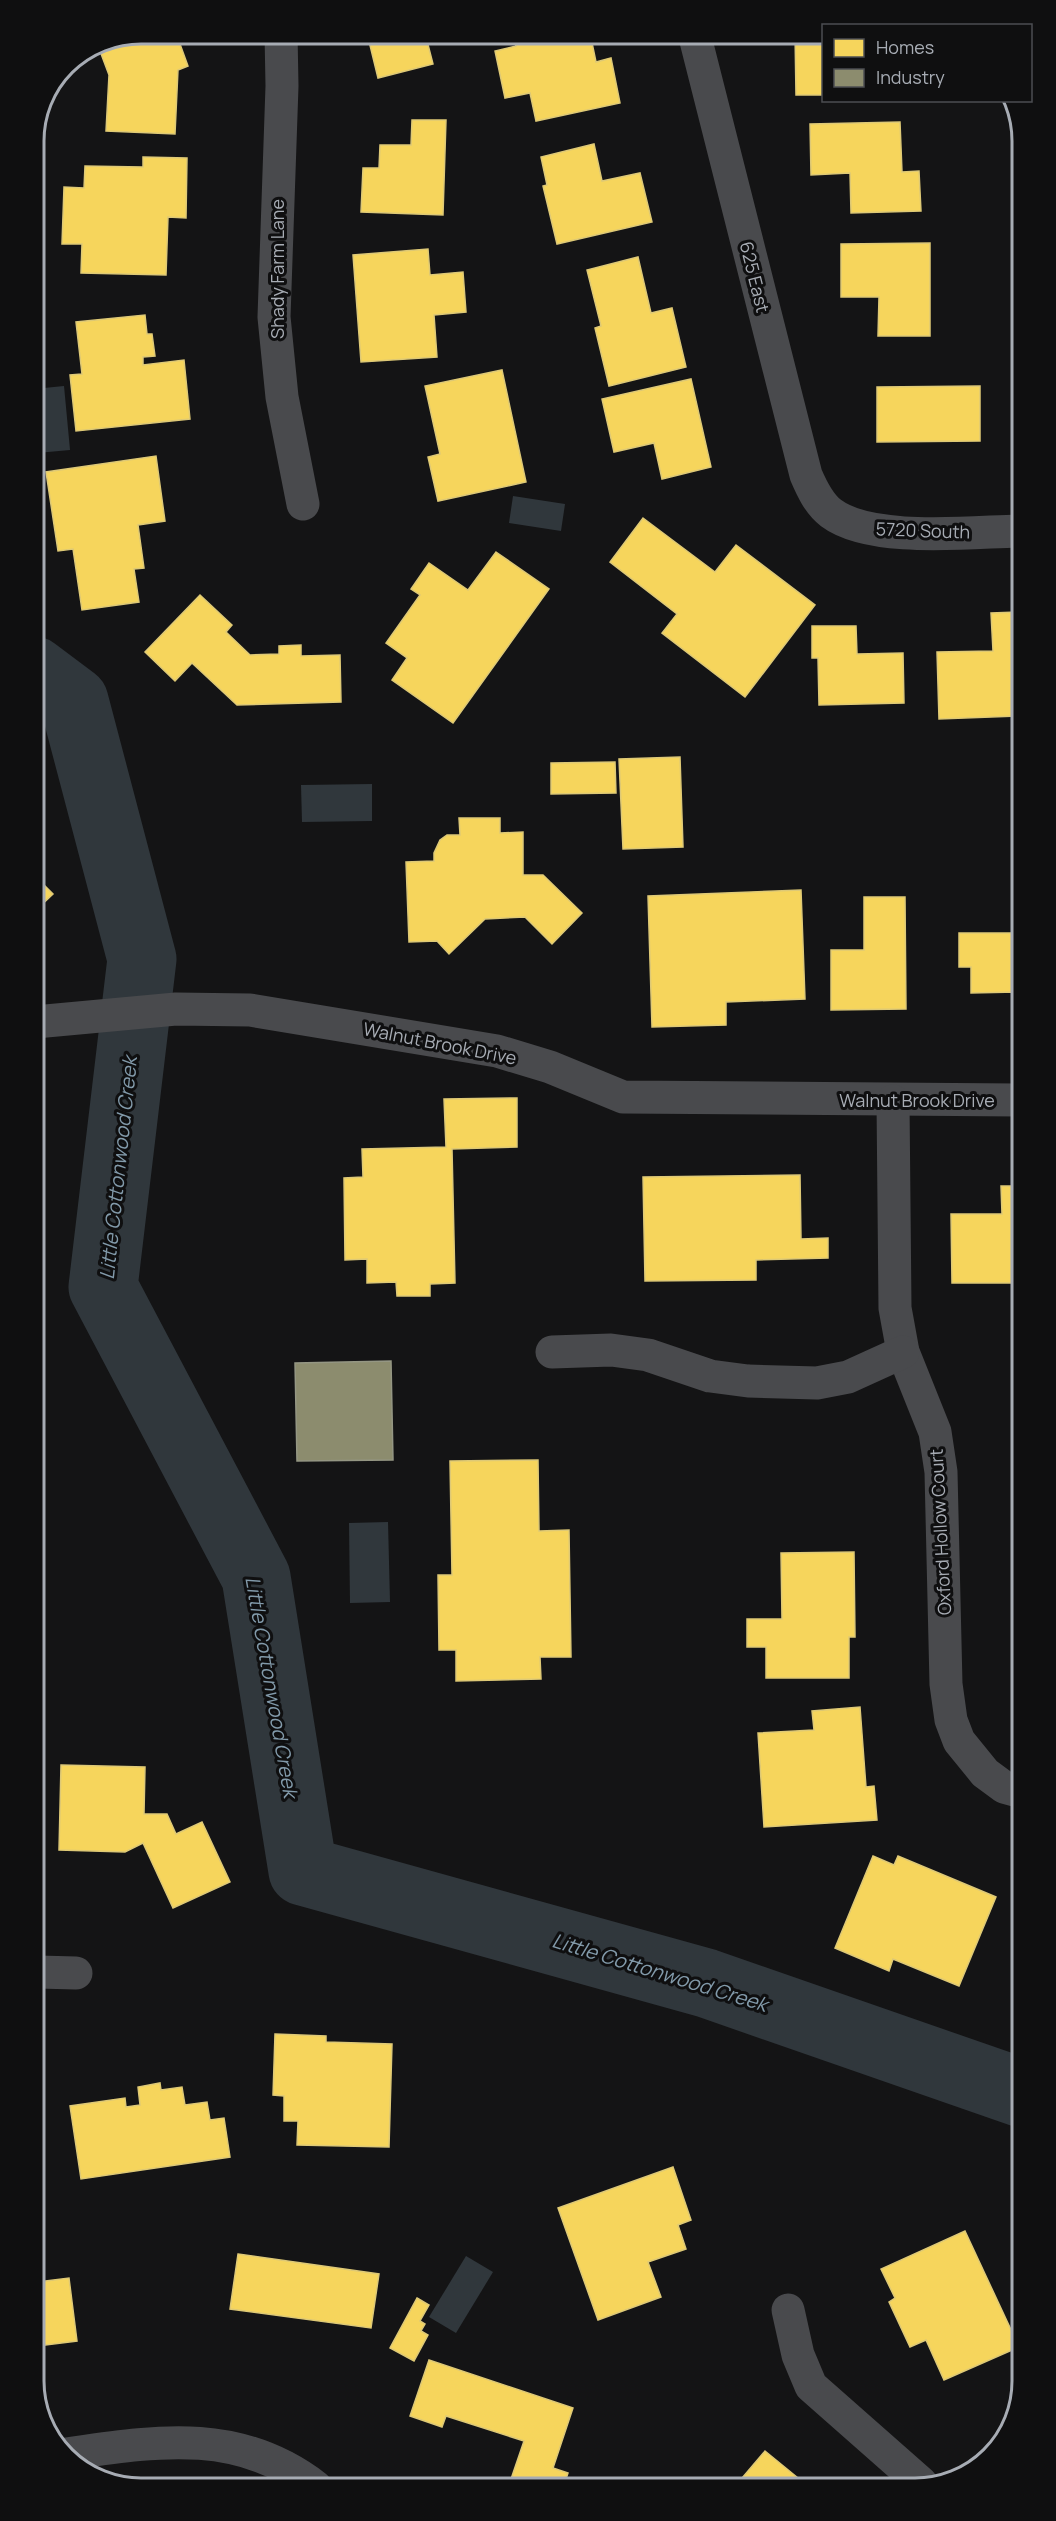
<svg xmlns="http://www.w3.org/2000/svg" width="1056" height="2521" font-family="Manrope,sans-serif">
	<style>
		.water { fill: #30373c }
		.homes { fill: #f6d55c; stroke: #dec976; stroke-width: 1.5 }
		.industry { fill: #8c8c6e; stroke: #949683; stroke-width: 1.5 }
		.lines { fill: none; stroke-linecap: round; stroke-linejoin: round }
		.river { stroke: #30373c; stroke-width: 69 }
		.minor { stroke: #494a4d; stroke-width: 33 }
		.labels { text-anchor: middle; dominant-baseline: central; stroke-width: 6; stroke-linejoin: round; paint-order: stroke }
		.street-label { font-size: 18px; fill: #a7acb4; stroke: #0f0f10 }
		.water-label { font-size: 20px; font-style: italic; fill: #829aaa; stroke: #0f0f10 }
		.rim { fill: none; stroke: #a7acb4; stroke-width: 3 }
	</style>
	<rect width="100%" height="100%" fill="#141415"/>
	<g class="water">
		<path d="M64,386L70,450L37,453L34,389Z"/>
		<path d="M513,496L565,504L561,531L509,523Z"/>
		<path d="M372,784V821L302,822L301,785Z"/>
		<path d="M388,1522L390,1602L350,1603L349,1523Z"/>
		<path d="M466,2256L493,2272L456,2333L429,2317Z"/>
	</g>
	<g class="homes">
		<path d="M140,33H176L188,66L178,70L175,134L106,131L109,75L100,51L126,43L123,36Z"/>
		<path d="M367,33H425L433,64L378,78Z"/>
		<path d="M513,33H590L596,62L611,58L620,103L536,121L530,93L505,98L495,51L516,46Z"/>
		<path d="M795,33H824V95H796Z"/>
		<path d="M412,120H446L443,215L361,212L363,168H379L380,145H411Z"/>
		<path d="M900,122L902,172L919,171L921,211L851,213L850,173L811,175L810,124Z"/>
		<path d="M594,144L602,181L640,173L652,222L557,244L543,186L547,185L541,157Z"/>
		<path d="M143,157L187,158L186,218L168,217L166,275L81,273L82,244H62L64,187L84,188L85,166L143,167Z"/>
		<path d="M930,243V336H878L879,297H841V244Z"/>
		<path d="M428,249L430,275L463,272L466,312L434,315L437,357L361,362L353,255Z"/>
		<path d="M638,257L651,313L672,308L686,367L609,386L595,328L601,326L587,270Z"/>
		<path d="M145,315L147,334H152L155,356L143,357V365L184,360L190,419L76,431L70,375L82,374L76,322Z"/>
		<path d="M502,370L526,482L438,501L428,457L440,454L425,386Z"/>
		<path d="M691,379L711,467L662,479L654,443L614,452L602,399Z"/>
		<path d="M980,386V441L877,442V387Z"/>
		<path d="M1016,388H1018V441H1017Z"/>
		<path d="M156,456L165,521L138,525L144,568L134,569L139,602L82,610L73,549L58,551L46,472Z"/>
		<path d="M643,518L715,572L736,545L815,605L745,697L662,633L677,614L610,562Z"/>
		<path d="M496,552L549,589L453,723L392,680L407,658L386,643L420,595L411,589L429,563L468,590Z"/>
		<path d="M200,595L232,625L226,632L250,655L279,654V646L301,645V656L340,655L341,702L237,705L192,663L175,681L145,652Z"/>
		<path d="M1019,612V716L939,719L937,652L993,651L991,613Z"/>
		<path d="M812,626H856L857,654L903,653L904,703L819,705L818,658H812Z"/>
		<path d="M680,757L683,847L623,849L619,759Z"/>
		<path d="M615,762L616,793L551,794V763Z"/>
		<path d="M459,818H500V833L523,832V875H543L582,913L552,944L525,917L485,919L449,954L437,941L409,942L406,862L434,861V853L440,840L447,835H460Z"/>
		<path d="M35,876L53,894L35,911Z"/>
		<path d="M801,890L805,999L726,1002V1025L652,1027L648,896Z"/>
		<path d="M864,897H905L906,1009L831,1010V950H864Z"/>
		<path d="M959,933H1019L1020,1015H1017V992L971,993V967H959Z"/>
		<path d="M517,1098V1147L452,1149L455,1283L430,1284V1296H397L396,1282L367,1283V1259L345,1260L344,1178L363,1177L362,1149L446,1147L444,1099Z"/>
		<path d="M800,1175L801,1239L828,1238V1258L756,1260V1280L645,1281L643,1177Z"/>
		<path d="M1001,1186H1020V1283H952L951,1214H1002Z"/>
		<path d="M1016,1332H1020L1021,1432H1017Z"/>
		<path d="M538,1460L539,1531L569,1530L571,1657H540L541,1679L456,1681V1650H439L438,1575H452L450,1461Z"/>
		<path d="M854,1552L855,1637H849V1678H766V1647H747V1619H782L781,1553Z"/>
		<path d="M1019,1651H1021L1020,1703Z"/>
		<path d="M860,1707L866,1787L874,1786L877,1820L764,1827L758,1733L814,1730L812,1711Z"/>
		<path d="M61,1765L145,1767L144,1814H167L176,1834L202,1822L230,1882L173,1908L143,1843L125,1852L59,1850Z"/>
		<path d="M873,1856L894,1865L898,1856L996,1897L959,1986L893,1959L889,1971L835,1948Z"/>
		<path d="M1022,1915V1939L1015,1937Z"/>
		<path d="M275,2034L326,2036V2042L392,2044L389,2147L297,2145L298,2121H284V2096L273,2095Z"/>
		<path d="M160,2083L161,2090L182,2087L185,2105L207,2102L210,2120L224,2118L230,2157L81,2179L70,2106L125,2098L126,2107L140,2105L138,2087Z"/>
		<path d="M673,2167L691,2220L678,2225L686,2249L648,2262L661,2297L598,2320L558,2208Z"/>
		<path d="M965,2231L1019,2347L944,2380L926,2340L910,2347L889,2302L895,2298L881,2269Z"/>
		<path d="M238,2254L379,2274L371,2328L230,2309Z"/>
		<path d="M69,2278L77,2341L38,2346V2282Z"/>
		<path d="M417,2298L429,2305L420,2321L425,2324L421,2331L428,2335L414,2361L390,2348Z"/>
		<path d="M429,2360L573,2408L553,2468L568,2473L564,2485H509L524,2441L446,2416L442,2427L410,2416Z"/>
		<path d="M765,2451L798,2478L793,2483L737,2484Z"/>
	</g>
	<path class="industry" d="M391,1361L393,1460L297,1461L295,1363Z"/>
	<g class="lines">
		<path class="river" d="M34,671L74,701L142,959L103,1287L256,1577L303,1871L706,1983L1022,2093"/>
		<g class="minor">
			<path d="M281,33L282,86L274,317L282,397L303,504"/>
			<path d="M694,33L806,475C812,489 819,504 831,513C871,543 970,532 1018,531"/>
			<path d="M35,1022L176,1009L250,1010L497,1051L550,1067L623,1097L1020,1100"/>
			<path d="M893,1101L895,1308L903,1352L935,1432L941,1472L946,1684L951,1720L959,1741L985,1773L1004,1787L1022,1792"/>
			<path d="M552,1352L611,1350L648,1355L710,1376L748,1381L817,1383L848,1377L903,1352"/>
			<path d="M38,1972L76,1973"/>
			<path d="M788,2310L798,2355L811,2386L921,2483"/>
			<path d="M66,2454C157,2441 238,2427 316,2487"/>
		</g>
	</g>
	<g class="labels">
		<g class="street-label">
			<text transform="translate(277 269) rotate(-90)">Shady Farm Lane</text>
			<text transform="translate(755 277) rotate(76)">625 East</text>
			<text transform="translate(923 530) rotate(2)">5720 South</text>
			<text transform="translate(440 1043) rotate(11)">Walnut Brook Drive</text>
			<text x="917" y="1100">Walnut Brook Drive</text>
			<text transform="translate(940 1532) rotate(-93)">Oxford Hollow Court</text>
		</g>
		<g class="water-label">
			<text transform="translate(118 1168) rotate(-84)">Little Cottonwood Creek</text>
			<text transform="translate(272 1687) rotate(80)">Little Cottonwood Creek</text>
			<text transform="translate(660 1972) rotate(17)">Little Cottonwood Creek</text>
		</g>
	</g>
	<path d="M0 0H1056V2521H0ZM141 44H915A97 97 0 0 1 1012 141V2381A97 97 0 0 1 915 2478H141A97 97 0 0 1 44 2381V141A97 97 0 0 1 141 44Z" fill="#0f0f10" fill-rule="evenodd"/>
	<path class="rim" d="M141 44H915A97 97 0 0 1 1012 141V2381A97 97 0 0 1 915 2478H141A97 97 0 0 1 44 2381V141A97 97 0 0 1 141 44Z"/>
	<rect x="822" y="24" width="210" height="78" fill="#0f0f10" stroke="#4c4e52" stroke-width="1.5"/>
	<rect x="834" y="39" width="30" height="18" fill="#f6d55c" stroke="#4c4e52" stroke-width="1.5"/>
	<text x="876" y="54" font-size="18" fill="#a7acb4">Homes</text>
	<rect x="834" y="69" width="30" height="18" fill="#8c8c6e" stroke="#4c4e52" stroke-width="1.5"/>
	<text x="876" y="84" font-size="18" fill="#a7acb4">Industry</text>
</svg>
